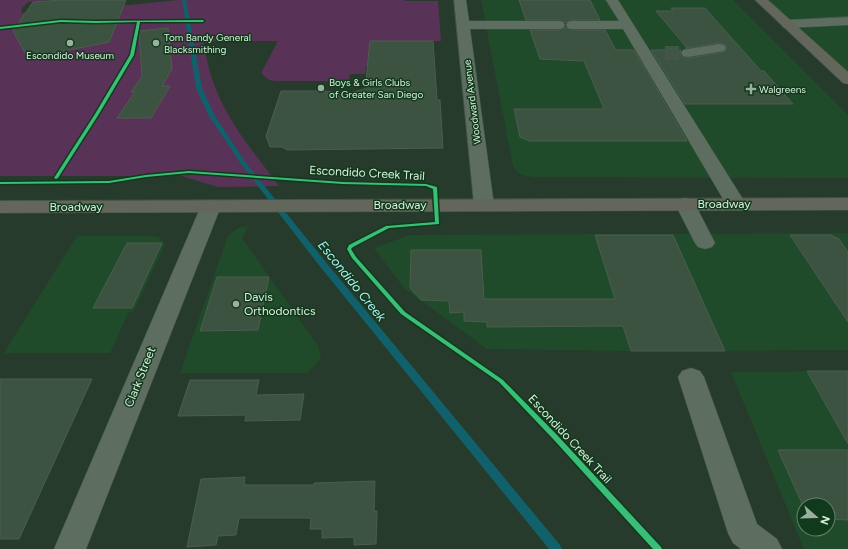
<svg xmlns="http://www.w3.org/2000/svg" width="848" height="549" font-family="Figtree,sans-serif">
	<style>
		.built { fill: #204b2b; fill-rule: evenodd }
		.green { fill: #593357 }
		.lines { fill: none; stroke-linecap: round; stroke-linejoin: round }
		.stream { fill: #10616b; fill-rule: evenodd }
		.building { fill: #3c5342; stroke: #4c5d4e }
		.minor-tunnel { stroke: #415646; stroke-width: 14; stroke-dasharray: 14 6; stroke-linecap: butt }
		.minor-casing { stroke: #435648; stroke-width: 1 }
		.major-casing { stroke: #435648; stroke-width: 1 }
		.minor { fill: #5d6d60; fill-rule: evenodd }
		.major { fill: #63665b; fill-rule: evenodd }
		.cycleway-casing { stroke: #11391c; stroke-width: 3 }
		.cycleway { fill: #3abd76; fill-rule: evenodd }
		.poi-dot { fill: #9bb19f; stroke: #11391c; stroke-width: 1.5 }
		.labels { text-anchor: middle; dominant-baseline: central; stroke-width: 3; stroke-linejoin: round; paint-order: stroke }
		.far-poi-label { font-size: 10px; fill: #daf0dd; stroke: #11391c; text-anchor: start }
		.far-street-label { font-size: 10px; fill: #daf0dd; stroke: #11391c }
		.street-label { font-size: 12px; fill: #daf0dd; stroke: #11391c }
		.poi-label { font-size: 12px; fill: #daf0dd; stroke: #11391c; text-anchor: start }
		.water-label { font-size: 13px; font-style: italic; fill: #afedf7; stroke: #11391c }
	</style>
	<rect width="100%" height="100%" fill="#263b2b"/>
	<g class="built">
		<path d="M481,0H733L848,115V178L534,177L521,175L517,172L513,166Z"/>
		<path d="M761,0H848V80Z"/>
		<path d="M248,226L242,238L318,346L321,358L308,373H180L228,236L238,228Z"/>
		<path d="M848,233V350L631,351L487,349L404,288L374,248L410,235Z"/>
		<path d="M77,236H152L159,237L165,244L134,311L128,313L110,353H4Z"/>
		<path d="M848,371V549H804L731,372ZM804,505H828V529H804Z"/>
	</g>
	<path class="green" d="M0,0H50L28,2L22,8L21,13L79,10L178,0H405V1H438L441,41H371L368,66H366L365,74H350L349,81H276L269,80L262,74V71L278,41H203C207,60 210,77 218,94C232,128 258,157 279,186L218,187L172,173H155L145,176H0Z"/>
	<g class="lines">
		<path class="stream" d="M182,0H186L202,88L215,116L246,163L324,260L560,545L562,549H549L318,264L241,164L209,116L196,88Z"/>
	</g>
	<g class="building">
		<path d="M61,0H126L109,42L28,58L13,31L33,2Z"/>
		<path d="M519,0H590L600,20H572L566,23L559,20H526Z"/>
		<path d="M671,8H705L761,71H764L793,104H685L651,50H681L680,54L682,57L688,58L724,52L727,47L724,44L719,43L687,48L656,11H673Z"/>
		<path d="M566,27L572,30H605L616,50H634L687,141H530L520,137L514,109H604L584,61L540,59L530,30H559Z"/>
		<path d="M168,28L172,69L162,86H170L151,118H117L135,92H131L142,76L139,31Z"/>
		<path d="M370,41H433L437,100H440L443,148L287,150L282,147H270L266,136L281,91H325L345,94L365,89Z"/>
		<path d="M595,235H673L725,351H631L623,326L487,327V322L464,321V312L450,313L449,301L421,300L410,288L411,250H481L484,299H615Z"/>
		<path d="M790,235H831L839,239L848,252V322Z"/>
		<path d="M127,243H162L132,308H93Z"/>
		<path d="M217,277H269L258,330L200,331Z"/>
		<path d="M807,371H848V444Z"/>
		<path d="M0,379H92L19,539H0Z"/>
		<path d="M190,380H259L256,395L304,394L300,420L245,421L246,415L178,416Z"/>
		<path d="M778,450H848V520L828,519V505H804V508Z"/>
		<path d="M245,477L244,485H314V483L375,481L374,511H377L376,544L354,545V537L322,538V529H310L311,518H239L236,535L218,536L216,545L187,547L201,479Z"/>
	</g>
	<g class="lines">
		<path class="minor-tunnel" d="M665,53H688"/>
		<g class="minor-casing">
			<g id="minor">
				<path d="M454,0H466L469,21H559L563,22L565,25L563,28L559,29H470L494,205L491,209L484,211L477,209L474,205Z"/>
				<path d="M606,0H618L746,204L743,208L736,210L729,208L726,204L623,29H572L568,28L566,25L568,22L572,21H619Z"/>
				<path d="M848,17V25L787,28L783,27L781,24L783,21L787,20Z"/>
				<path d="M719,44L724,45L726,48L724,51L688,57L683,56L681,53L683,50L688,49Z"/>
				<path d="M685,198L692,200L695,204L715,243L712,247L705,249L698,247L695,243L675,204L678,200Z"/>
				<path d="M211,200L218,202L221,206L86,549H54L201,206L204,202Z"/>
				<path d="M691,368L700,371L704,377L757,524L777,539L782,549H741L733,543L728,533L678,377L682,371Z"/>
			</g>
		</g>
		<g class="major-casing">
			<g id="major">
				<path d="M755,0H768L848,72V84L843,83Z"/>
				<path d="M848,198V210L0,213V201Z"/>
			</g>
		</g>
		<use href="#minor" class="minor"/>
		<use href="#major" class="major"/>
		<g class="cycleway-casing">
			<g id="cycleway">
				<path d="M61,20L95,21L203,20L204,21L203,22H140L134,55L99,114L58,178L56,179L54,178L95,114L130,55L137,22L95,23L61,22L0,29V27Z"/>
				<path d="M189,171L343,182L426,184L437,187L439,223V224L389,228L353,247L351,249L356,257L405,312L503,380L558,436L661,547L662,549H653L554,440L499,382L401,314L352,258L347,249L349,245L386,226L435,222L433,189L426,186L343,184L189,173L146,177L109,183L0,184V182L109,181L146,175Z"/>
			</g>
		</g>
		<use href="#cycleway" class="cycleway"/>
	</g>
	<g class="poi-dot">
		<circle cx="70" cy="43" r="4"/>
		<circle cx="156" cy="43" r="4"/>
		<circle cx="321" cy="88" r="4"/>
		<path d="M749 83h4v4h4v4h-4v4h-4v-4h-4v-4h4z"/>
		<circle cx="236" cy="304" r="4"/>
	</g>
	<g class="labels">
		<g class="far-poi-label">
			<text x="164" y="37">Tom Bandy General<tspan x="164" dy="12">Blacksmithing</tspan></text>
			<text x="70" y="55" text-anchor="middle">Escondido Museum</text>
			<text x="329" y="82">Boys &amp; Girls Clubs<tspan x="329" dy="12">of Greater San Diego</tspan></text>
			<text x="759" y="89">Walgreens</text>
		</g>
		<g class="far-street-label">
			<text transform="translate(472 102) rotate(-97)">Woodward Avenue</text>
		</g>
		<g class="street-label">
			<text transform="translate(367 173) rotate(3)">Escondido Creek Trail</text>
			<text x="724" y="204">Broadway</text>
			<text x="400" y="205">Broadway</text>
			<text x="76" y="207">Broadway</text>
			<text transform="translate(140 377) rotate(-68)">Clark Street</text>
			<text transform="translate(570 439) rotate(47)">Escondido Creek Trail</text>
		</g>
		<g class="poi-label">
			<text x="244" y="297">Davis<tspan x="244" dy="14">Orthodontics</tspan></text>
		</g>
		<g class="water-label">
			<text transform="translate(352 281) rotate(51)">Escondido Creek</text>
		</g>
	</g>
	<g transform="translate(816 517) rotate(110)"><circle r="19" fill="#11391c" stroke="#618269"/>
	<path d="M0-3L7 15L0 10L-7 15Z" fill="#9bb19f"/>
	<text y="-6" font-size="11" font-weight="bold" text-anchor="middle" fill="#daf0dd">N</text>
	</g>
</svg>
